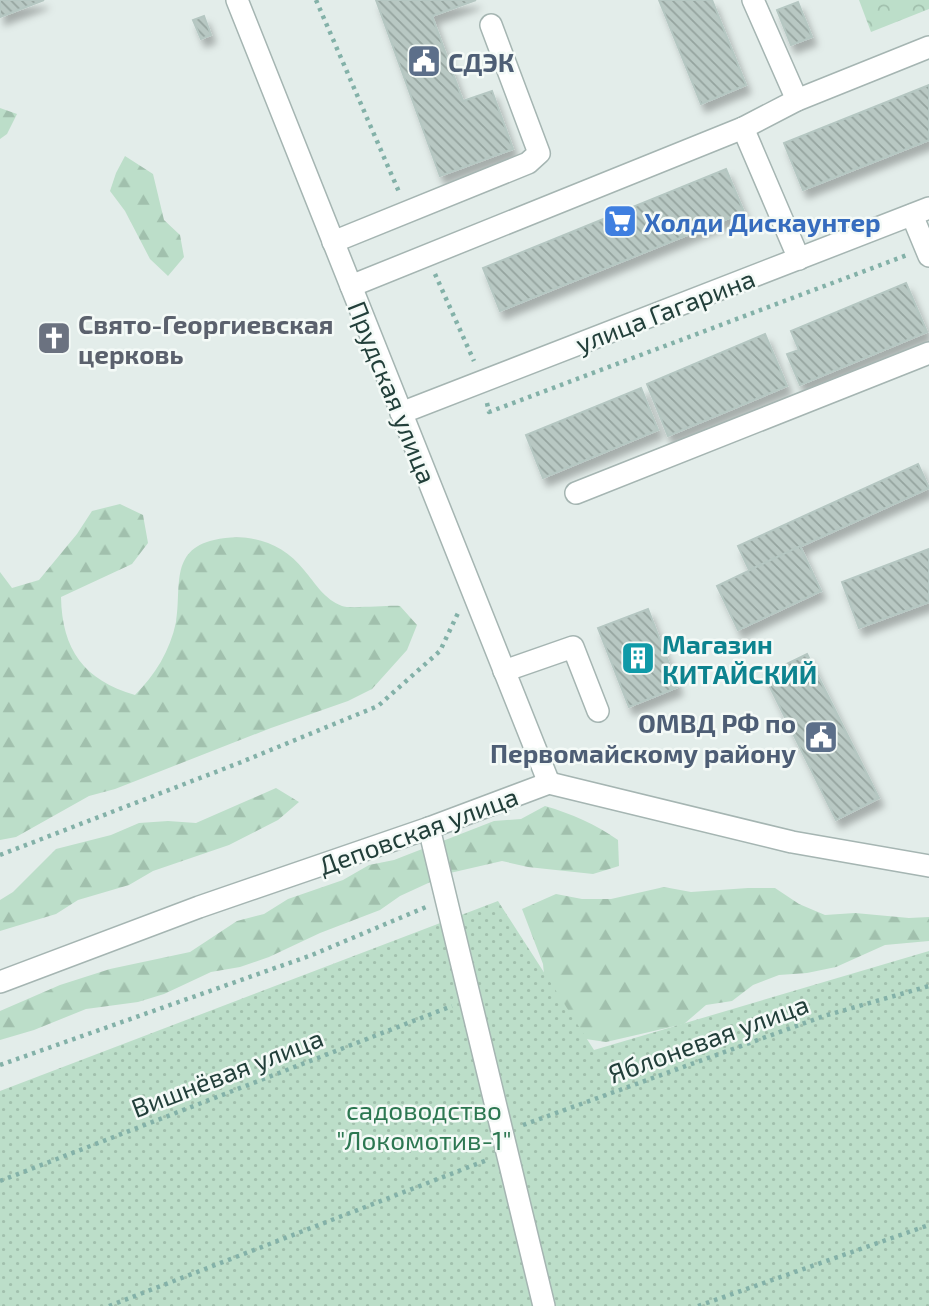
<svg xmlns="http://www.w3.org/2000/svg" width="929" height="1306" font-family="'Exo 2',sans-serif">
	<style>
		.forest { fill: url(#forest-firs) }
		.park { fill: url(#park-crowns) }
		.garden { fill: url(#garden-dots) }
		.building { fill: url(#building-back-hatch); stroke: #b5c7c2; stroke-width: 2; filter: url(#shadow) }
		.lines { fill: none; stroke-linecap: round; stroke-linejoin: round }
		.minor-casing { stroke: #a5b5b2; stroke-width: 24 }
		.path { stroke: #83b1a8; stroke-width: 4.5; stroke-dasharray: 3.5 5; stroke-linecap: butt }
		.minor { stroke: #fff; stroke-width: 21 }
		.labels { text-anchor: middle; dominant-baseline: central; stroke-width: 5; stroke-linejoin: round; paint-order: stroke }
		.service-label { font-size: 26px; font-weight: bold; fill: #4e5e75; stroke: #f4faf7; text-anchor: start }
		.shop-label { font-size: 26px; font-weight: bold; fill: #366cbe; stroke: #f4faf7; text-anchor: start }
		.street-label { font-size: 26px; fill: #223f3a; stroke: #f4faf7 }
		.worship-label { font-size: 26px; font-weight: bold; fill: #5b616d; stroke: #f4faf7; text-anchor: start }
		.culture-label { font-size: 26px; font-weight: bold; fill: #0d838f; stroke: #f4faf7; text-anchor: start }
		.park-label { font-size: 26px; fill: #2c7751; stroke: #f4faf7 }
	</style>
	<defs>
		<pattern id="forest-firs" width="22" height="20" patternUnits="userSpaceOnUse" patternTransform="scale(1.75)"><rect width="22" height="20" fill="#bcdec9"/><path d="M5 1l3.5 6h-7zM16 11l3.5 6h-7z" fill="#a1c0ad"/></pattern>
		<pattern id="park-crowns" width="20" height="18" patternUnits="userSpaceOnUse" patternTransform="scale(1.75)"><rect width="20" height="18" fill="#bcdec9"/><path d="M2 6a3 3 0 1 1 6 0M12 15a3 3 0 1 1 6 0" fill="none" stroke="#a1c0ad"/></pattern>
		<pattern id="garden-dots" width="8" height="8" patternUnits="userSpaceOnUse" patternTransform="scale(1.75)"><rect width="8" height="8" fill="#bcdec9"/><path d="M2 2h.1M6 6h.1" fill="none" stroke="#a1c0ad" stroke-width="1.8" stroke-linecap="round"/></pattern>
		<pattern id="building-back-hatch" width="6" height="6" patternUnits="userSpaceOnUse" patternTransform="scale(1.75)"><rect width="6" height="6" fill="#b8c8c3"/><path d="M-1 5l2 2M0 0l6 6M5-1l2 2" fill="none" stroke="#95a49f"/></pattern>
		<filter id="shadow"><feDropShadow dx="4.5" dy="8" stdDeviation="3.5" flood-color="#0004"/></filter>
	</defs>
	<rect width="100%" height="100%" fill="#e3edea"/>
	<g class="forest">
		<path d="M0,108L17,114L7,134L0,139Z"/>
		<path d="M125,156L153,174L164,220L180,235L184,257L168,276L150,259L125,211L110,191L116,173Z"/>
		<path d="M120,504L143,515L148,543L132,564L61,597C62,650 84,680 135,695C155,675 170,651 176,622C182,589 169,550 214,540C248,532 282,542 304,570C316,584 324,599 342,606C349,609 389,605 400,606L417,625L407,650L372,689L348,701L271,728L115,789L89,796L16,837L0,840V572L12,588L39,580L77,534L92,511Z"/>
		<path d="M276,788L299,802L278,820L229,845L153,871L129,885L78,900L56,914L0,931V900L13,892L56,849L111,835L139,823L168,821L196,823Z"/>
		<path d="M545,806C572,814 595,824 618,840L619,866L593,874L528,867L502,861L450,873L400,896L380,910L320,933L269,957L240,967L211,972L164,994L138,1002L86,1009L34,1030L0,1040V1011L60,985L110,969L190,952L237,921L264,914L288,899L343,880L369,865L394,860L494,821L521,819Z"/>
		<path d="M664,887L691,892L748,888H775L799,904L825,915L855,913L909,918L929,917V941L885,945L836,967L807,973L779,975L753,985L732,1001L706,1005L684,1024L606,1042L579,1038L546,995L543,964L522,909L556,894L582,899H611Z"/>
	</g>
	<path class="park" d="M859,0H929V9L871,32Z"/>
	<path class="garden" d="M498,901L594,1050L929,951V1306H0V1091Z"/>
	<g class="building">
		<path d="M0,0H44L0,17Z"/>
		<path d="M376,0H476L432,16L463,101L492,91L513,149L440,176Z"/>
		<path d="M659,0H712L746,85L701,104Z"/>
		<path d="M798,2L812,37L791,45L777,10Z"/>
		<path d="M204,16L211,35L201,39L193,20Z"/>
		<path d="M929,85V140L803,190L784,143Z"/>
		<path d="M726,169L744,212L500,311L483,268Z"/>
		<path d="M906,283L927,332L800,385L787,354L799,350L791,331Z"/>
		<path d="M765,334L787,386L668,436L647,384Z"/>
		<path d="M641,388L658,430L543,478L526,435Z"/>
		<path d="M918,464L929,488L749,570L738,546Z"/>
		<path d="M800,546L821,591L738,630L717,586Z"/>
		<path d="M929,549V602L859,628L842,582Z"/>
		<path d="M648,609L678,687L629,707L598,628Z"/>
		<path d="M807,654L879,798L836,820L764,675Z"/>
	</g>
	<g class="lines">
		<g class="minor-casing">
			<g id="minor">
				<path d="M237,0L549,783"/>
				<path d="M753,0L797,100"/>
				<path d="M743,128L799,259"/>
				<path d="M912,215L929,256"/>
				<path d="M333,242L528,163L539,153L491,25"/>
				<path d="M351,286L743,128L797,100L929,47"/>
				<path d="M401,413L929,208"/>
				<path d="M576,493L929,353"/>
				<path d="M504,671L573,647L598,711"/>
				<path d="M429,828L544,1306"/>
				<path d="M0,982L199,907L429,828L549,783L792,842L929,866"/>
			</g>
		</g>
		<g class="path">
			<path d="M316,0L399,192"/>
			<path d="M435,274L474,361"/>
			<path d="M487,403L489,412L907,255"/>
			<path d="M0,855L239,763L378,706L440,651L458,613"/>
			<path d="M0,1065L312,955L426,907"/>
			<path d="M523,1125L824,1016L929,986"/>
			<path d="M0,1181L452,1006"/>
			<path d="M109,1306L487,1160"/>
			<path d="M698,1306L929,1225"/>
		</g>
		<use href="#minor" class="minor"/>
	</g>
	<defs>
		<g id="civic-square" transform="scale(1.75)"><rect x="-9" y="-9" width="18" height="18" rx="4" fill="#5c6f8a" stroke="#f4faf7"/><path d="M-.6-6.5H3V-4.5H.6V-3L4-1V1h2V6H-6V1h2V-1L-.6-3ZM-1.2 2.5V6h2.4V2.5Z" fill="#fff"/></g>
		<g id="supermarket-square" transform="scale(1.75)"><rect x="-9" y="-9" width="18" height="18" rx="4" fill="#3f7fe0" stroke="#f4faf7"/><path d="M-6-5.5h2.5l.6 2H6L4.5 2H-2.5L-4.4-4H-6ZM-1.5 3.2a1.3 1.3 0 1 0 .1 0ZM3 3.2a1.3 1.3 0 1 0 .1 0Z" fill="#fff"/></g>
		<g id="church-square" transform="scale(1.75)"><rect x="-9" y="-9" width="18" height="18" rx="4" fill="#6b7280" stroke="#f4faf7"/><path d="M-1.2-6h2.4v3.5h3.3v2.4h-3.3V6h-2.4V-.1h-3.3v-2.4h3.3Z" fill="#fff"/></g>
		<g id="building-square" transform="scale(1.75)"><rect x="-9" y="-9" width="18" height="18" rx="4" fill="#0f9aa8" stroke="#f4faf7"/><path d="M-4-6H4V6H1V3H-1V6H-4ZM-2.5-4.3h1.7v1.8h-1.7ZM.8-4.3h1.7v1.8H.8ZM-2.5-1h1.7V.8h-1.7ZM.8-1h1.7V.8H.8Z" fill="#fff"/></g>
	</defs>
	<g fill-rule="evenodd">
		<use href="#civic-square" x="424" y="61"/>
		<use href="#supermarket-square" x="620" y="221"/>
		<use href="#church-square" x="54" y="338"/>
		<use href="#building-square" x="638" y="658"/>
		<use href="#civic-square" x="821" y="737"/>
	</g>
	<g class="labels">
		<g class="service-label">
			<text x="448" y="61">СДЭК</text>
			<text x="796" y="722" text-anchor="end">ОМВД РФ по<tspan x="796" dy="30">Первомайскому району</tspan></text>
		</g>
		<g class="shop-label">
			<text x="644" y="221">Холди Дискаунтер</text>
		</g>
		<g class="street-label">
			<text transform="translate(665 310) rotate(-21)">улица Гагарина</text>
			<text transform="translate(393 392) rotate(68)">Прудская улица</text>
			<text transform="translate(418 830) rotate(-20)">Деповская улица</text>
			<text transform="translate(708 1038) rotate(-20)">Яблоневая улица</text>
			<text transform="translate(227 1072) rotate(-21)">Вишнёвая улица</text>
		</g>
		<g class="worship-label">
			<text x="78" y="323">Свято-Георгиевская<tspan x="78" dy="30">церковь</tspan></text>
		</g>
		<g class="culture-label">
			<text x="662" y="643">Магазин<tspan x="662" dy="30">КИТАЙСКИЙ</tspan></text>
		</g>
		<g class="park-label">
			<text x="424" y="1109">садоводство<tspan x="424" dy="30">"Локомотив-1"</tspan></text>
		</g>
	</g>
</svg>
